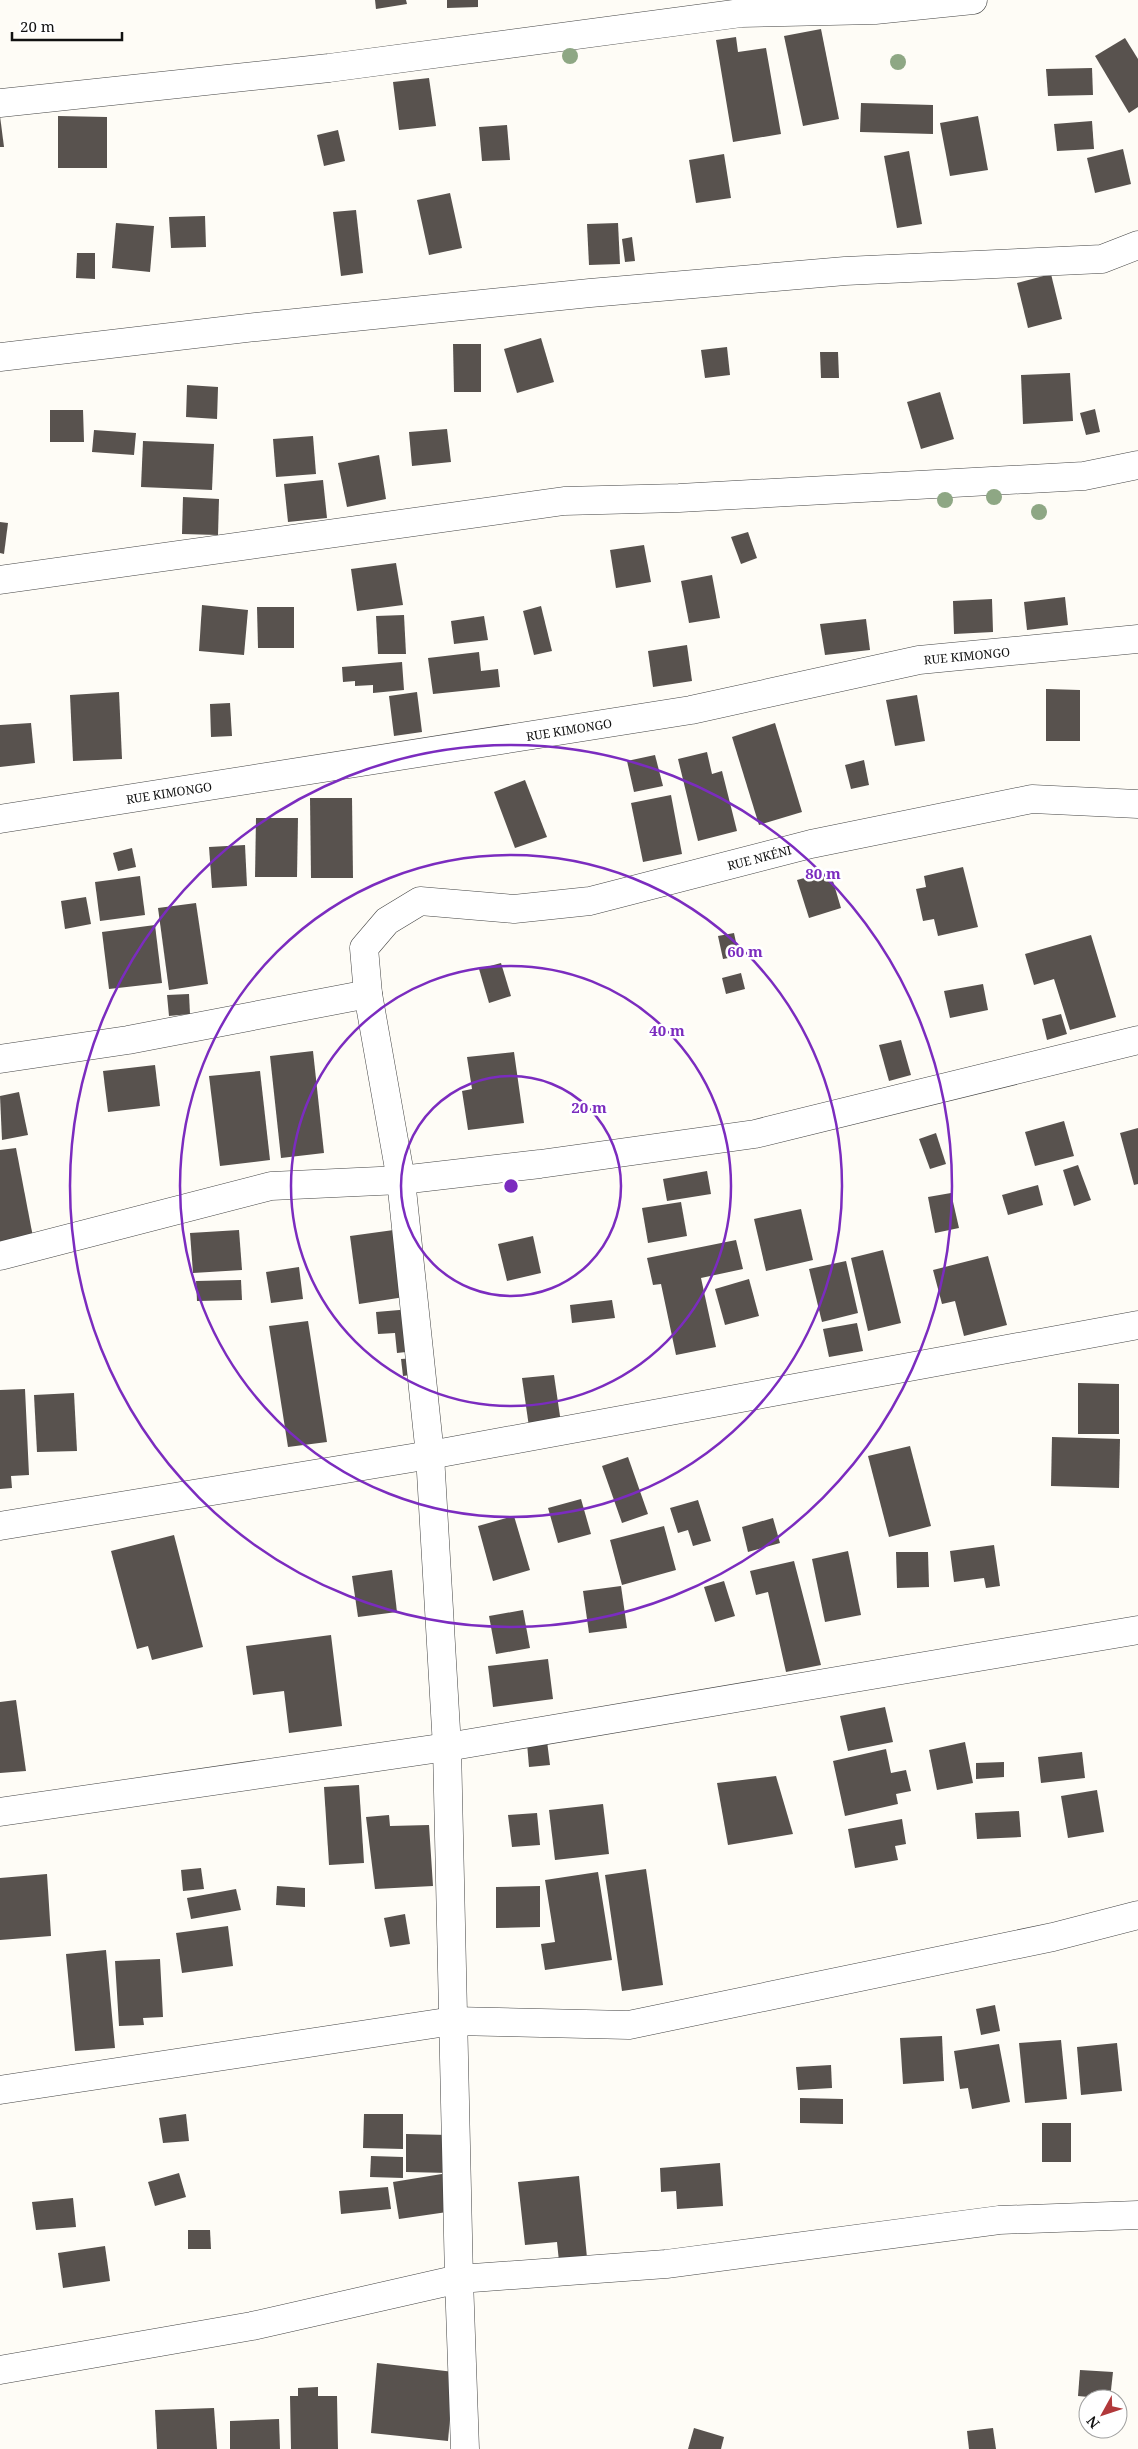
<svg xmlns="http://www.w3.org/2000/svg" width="1138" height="2449" font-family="'Noto Serif',serif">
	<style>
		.building { fill: #58524e }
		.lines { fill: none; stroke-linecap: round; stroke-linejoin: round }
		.minor-casing { stroke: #444; stroke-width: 29 }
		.minor { stroke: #fff; stroke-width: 28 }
		.tree { fill: #8ea784 }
		.ring { fill: none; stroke: #7b2cbf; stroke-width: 2.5 }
		.labels { text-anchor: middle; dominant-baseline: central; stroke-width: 5; stroke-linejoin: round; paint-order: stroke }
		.street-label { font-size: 12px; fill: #111; stroke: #fff }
		.centre { fill: #7b2cbf; stroke: #fff; stroke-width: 2.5 }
		.ring-label { font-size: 15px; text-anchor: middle; font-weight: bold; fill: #7b2cbf; stroke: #fff; stroke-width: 5; stroke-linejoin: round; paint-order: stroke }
	</style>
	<rect width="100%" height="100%" fill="#fefcf6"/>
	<g class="building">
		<path d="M375,0H406L407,4L376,9Z"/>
		<path d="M447,0H478V7L447,8Z"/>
		<path d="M821,29L839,119L803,126L784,36Z"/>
		<path d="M736,37L738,52L766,48L781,134L733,142L716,40Z"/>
		<path d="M1125,38L1138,59V107L1129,113L1095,56Z"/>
		<path d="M1092,68L1093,95L1048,96L1046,69Z"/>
		<path d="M429,78L436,126L399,130L393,82Z"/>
		<path d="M861,103L933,105V134L860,132Z"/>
		<path d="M0,116L4,147H0Z"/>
		<path d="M58,116L107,117V168H58Z"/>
		<path d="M978,116L988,170L950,176L940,123Z"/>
		<path d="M1092,121L1094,149L1057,151L1054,124Z"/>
		<path d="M507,125L510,160L482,161L479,127Z"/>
		<path d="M338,130L345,161L324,166L317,135Z"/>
		<path d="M1123,149L1131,184L1095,193L1087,158Z"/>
		<path d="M909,151L922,224L897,228L884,156Z"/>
		<path d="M724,154L731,198L696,203L689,160Z"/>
		<path d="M450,193L462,248L429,255L417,200Z"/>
		<path d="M356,210L363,273L341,276L333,212Z"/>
		<path d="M205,216L206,247L171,248L169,217Z"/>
		<path d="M116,223L154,226L150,272L112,268Z"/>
		<path d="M618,223L620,264L589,265L587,224Z"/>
		<path d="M632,237L635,261L625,262L622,239Z"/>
		<path d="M77,253H95V279L76,278Z"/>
		<path d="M1051,274L1062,319L1028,328L1017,283Z"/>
		<path d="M541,338L554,382L517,393L504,349Z"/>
		<path d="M453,344H481V392H454Z"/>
		<path d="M727,347L730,375L705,378L701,350Z"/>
		<path d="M820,352H838L839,378H821Z"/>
		<path d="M1070,373L1073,421L1023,424L1021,375Z"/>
		<path d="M187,385L218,387L217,419L186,417Z"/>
		<path d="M940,392L954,439L921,449L907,402Z"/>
		<path d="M1095,409L1100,432L1086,435L1080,413Z"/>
		<path d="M50,410H83L84,442H50Z"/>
		<path d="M447,429L451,462L412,466L409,432Z"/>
		<path d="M94,430L136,433L134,455L92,452Z"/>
		<path d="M313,436L316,474L276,477L273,439Z"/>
		<path d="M143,441L214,444L212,490L141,487Z"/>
		<path d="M379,455L386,499L347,507L338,463Z"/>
		<path d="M323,480L327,518L288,522L284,484Z"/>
		<path d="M183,497L219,499L218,535L182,534Z"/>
		<path d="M0,522L8,523L4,554L0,553Z"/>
		<path d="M748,532L757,558L741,564L731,537Z"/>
		<path d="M644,545L651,582L616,588L610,550Z"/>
		<path d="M396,563L403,605L357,611L351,569Z"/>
		<path d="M712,575L720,618L689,623L681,581Z"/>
		<path d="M1065,597L1068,625L1027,630L1024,602Z"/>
		<path d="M992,599L993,632L954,634L953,601Z"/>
		<path d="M202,605L248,610L244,655L199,651Z"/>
		<path d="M541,606L552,651L534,655L523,611Z"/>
		<path d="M257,607H294V648H258Z"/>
		<path d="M404,615L406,654H378L376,616Z"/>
		<path d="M484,616L488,640L454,644L451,621Z"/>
		<path d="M866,619L870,650L825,655L820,624Z"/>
		<path d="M687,645L692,681L653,687L648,651Z"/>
		<path d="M479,652L481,671L498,669L500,687L433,694L428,658Z"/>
		<path d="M402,662L404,690L373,693V685L355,686V681L343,682L342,667Z"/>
		<path d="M1046,689L1080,690V741H1046Z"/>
		<path d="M119,692L122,759L73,761L70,695Z"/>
		<path d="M417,692L422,732L394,736L389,696Z"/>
		<path d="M917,695L925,741L895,746L886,700Z"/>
		<path d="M230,703L232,736L211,737L210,704Z"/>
		<path d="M31,723L35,763L0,767V725Z"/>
		<path d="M775,723L802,812L759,825L732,737Z"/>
		<path d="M707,752L712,774L722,771L737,831L698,841L678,759Z"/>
		<path d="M655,755L663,786L634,792L627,761Z"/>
		<path d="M864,760L869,785L851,789L845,765Z"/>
		<path d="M525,780L547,837L515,848L494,792Z"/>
		<path d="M671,795L682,854L643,862L631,803Z"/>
		<path d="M310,798H352L353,878H311Z"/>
		<path d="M256,818H298L297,877H255Z"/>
		<path d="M245,845L247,886L212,888L209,847Z"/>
		<path d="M132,848L136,867L118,871L113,853Z"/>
		<path d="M963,867L978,927L938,936L934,919L923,921L916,889L926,887L924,876Z"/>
		<path d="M830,871L841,908L809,918L797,880Z"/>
		<path d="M140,876L145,915L100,921L95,882Z"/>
		<path d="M86,897L91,924L65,929L61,901Z"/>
		<path d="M196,903L208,984L169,990L158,908Z"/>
		<path d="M155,925L162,983L109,989L102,932Z"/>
		<path d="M734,933L739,956L723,959L718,936Z"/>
		<path d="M1091,935L1116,1017L1070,1030L1054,979L1034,985L1025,954Z"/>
		<path d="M501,963L511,996L489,1003L479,969Z"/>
		<path d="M741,973L745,989L726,994L722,978Z"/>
		<path d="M983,984L988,1010L950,1018L944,991Z"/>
		<path d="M189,994L190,1014L169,1016L167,995Z"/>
		<path d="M1061,1014L1067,1034L1047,1040L1042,1019Z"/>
		<path d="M901,1040L911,1075L889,1081L879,1045Z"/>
		<path d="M313,1051L324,1153L281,1158L270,1056Z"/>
		<path d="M514,1052L524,1123L468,1130L462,1091L472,1089L467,1057Z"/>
		<path d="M155,1065L160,1106L108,1112L103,1071Z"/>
		<path d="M260,1071L270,1160L220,1166L209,1076Z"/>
		<path d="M19,1092L28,1135L2,1140L0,1096Z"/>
		<path d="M1064,1121L1074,1156L1035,1166L1025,1132Z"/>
		<path d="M1138,1128V1184L1134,1185L1120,1133Z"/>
		<path d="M936,1133L946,1164L930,1169L919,1139Z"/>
		<path d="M16,1148L33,1237L0,1243V1150Z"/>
		<path d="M1078,1165L1091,1200L1074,1206L1063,1170Z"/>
		<path d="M707,1171L711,1194L667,1201L663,1179Z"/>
		<path d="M1038,1185L1043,1205L1008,1215L1002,1195Z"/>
		<path d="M951,1193L959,1228L935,1233L928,1197Z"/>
		<path d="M681,1202L687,1236L648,1243L642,1208Z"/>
		<path d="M801,1209L813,1260L766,1271L754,1219Z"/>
		<path d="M401,1229L411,1296L359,1304L350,1236Z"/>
		<path d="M239,1230L242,1270L193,1273L190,1233Z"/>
		<path d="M533,1236L541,1273L507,1281L498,1244Z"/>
		<path d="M736,1240L743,1269L701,1278L716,1347L676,1355L661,1284L653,1285L647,1258Z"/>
		<path d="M883,1250L901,1323L868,1331L851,1258Z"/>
		<path d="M988,1256L1007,1325L964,1336L955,1301L942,1304L933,1270Z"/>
		<path d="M846,1261L858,1313L822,1322L809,1269Z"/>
		<path d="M299,1267L303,1299L271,1303L266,1272Z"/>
		<path d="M749,1279L759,1316L725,1325L715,1289Z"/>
		<path d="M241,1280L242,1300L197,1301L196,1281Z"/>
		<path d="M612,1300L615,1318L572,1323L570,1305Z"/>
		<path d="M411,1309L415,1351L397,1353L395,1333L378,1334L376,1312Z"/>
		<path d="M308,1321L327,1442L288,1447L269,1326Z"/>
		<path d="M857,1323L863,1351L829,1357L823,1329Z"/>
		<path d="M417,1358L419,1374L403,1376L401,1359Z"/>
		<path d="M554,1375L561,1423L529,1427L522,1378Z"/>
		<path d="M1078,1383L1119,1384V1434H1078Z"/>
		<path d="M25,1389L29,1475L11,1476L12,1488L0,1489V1390Z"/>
		<path d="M74,1393L77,1451L37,1452L34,1395Z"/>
		<path d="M1052,1437L1120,1439L1119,1488L1051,1486Z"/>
		<path d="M910,1446L931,1526L889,1537L868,1456Z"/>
		<path d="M628,1457L648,1514L622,1523L602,1466Z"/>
		<path d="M581,1499L591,1534L558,1543L548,1508Z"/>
		<path d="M698,1500L711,1541L693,1546L688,1530L678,1533L670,1508Z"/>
		<path d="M514,1516L530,1570L493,1581L478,1526Z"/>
		<path d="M773,1518L780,1543L748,1552L742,1527Z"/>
		<path d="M664,1526L676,1570L622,1585L610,1540Z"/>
		<path d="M174,1535L203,1647L152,1660L148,1646L137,1649L111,1551Z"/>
		<path d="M994,1545L1000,1586L986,1588L984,1578L954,1582L950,1551Z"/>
		<path d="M848,1551L861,1615L825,1622L812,1559Z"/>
		<path d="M896,1552H928L929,1587L897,1588Z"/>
		<path d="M794,1561L821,1665L786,1672L768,1592L756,1595L750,1571Z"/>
		<path d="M392,1570L397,1612L358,1617L352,1576Z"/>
		<path d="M724,1581L735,1616L715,1622L704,1587Z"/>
		<path d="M621,1586L627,1628L589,1633L583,1591Z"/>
		<path d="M523,1610L530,1648L496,1654L489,1616Z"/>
		<path d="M331,1635L342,1726L289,1733L284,1691L253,1695L246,1646Z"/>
		<path d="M548,1659L553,1699L493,1707L488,1666Z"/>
		<path d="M16,1700L26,1771L0,1773V1702Z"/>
		<path d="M885,1707L893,1742L848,1751L840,1716Z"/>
		<path d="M547,1741L550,1765L529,1767L527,1743Z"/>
		<path d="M965,1742L973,1783L937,1790L929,1750Z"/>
		<path d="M886,1749L891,1773L906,1770L911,1791L896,1794L898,1804L845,1816L833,1761Z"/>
		<path d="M1082,1752L1085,1778L1041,1783L1038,1757Z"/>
		<path d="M1004,1762V1777L976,1779V1763Z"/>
		<path d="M776,1776L793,1834L728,1845L717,1783Z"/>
		<path d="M359,1785L364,1863L329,1865L324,1787Z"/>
		<path d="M1097,1790L1104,1832L1068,1838L1061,1796Z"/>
		<path d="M603,1804L609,1854L555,1860L549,1810Z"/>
		<path d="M1019,1811L1021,1837L977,1839L975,1813Z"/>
		<path d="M537,1813L540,1845L512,1847L508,1815Z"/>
		<path d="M389,1815L390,1826L429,1825L433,1886L375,1889L366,1817Z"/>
		<path d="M902,1819L906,1844L895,1846L898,1860L855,1868L848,1829Z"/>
		<path d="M201,1868L204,1889L183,1891L181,1870Z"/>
		<path d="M646,1869L663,1985L622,1991L605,1875Z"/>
		<path d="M598,1872L612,1960L545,1970L541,1944L555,1942L545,1880Z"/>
		<path d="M47,1874L51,1936L0,1940V1878Z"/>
		<path d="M277,1886L305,1888V1907L276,1905Z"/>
		<path d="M540,1886V1927L496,1928V1887Z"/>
		<path d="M236,1889L241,1910L191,1919L187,1898Z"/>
		<path d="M405,1914L410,1944L390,1947L384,1918Z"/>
		<path d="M228,1926L233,1966L182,1973L176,1933Z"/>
		<path d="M106,1950L115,2048L75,2051L66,1954Z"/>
		<path d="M160,1959L163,2017L143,2018L144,2025L119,2026L115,1961Z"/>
		<path d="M995,2005L1000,2031L981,2035L976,2009Z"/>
		<path d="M942,2036L944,2081L903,2084L900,2038Z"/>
		<path d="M1061,2040L1067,2099L1025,2103L1019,2043Z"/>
		<path d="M1117,2043L1122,2091L1081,2095L1077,2047Z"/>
		<path d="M999,2044L1010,2102L972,2109L968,2088L960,2089L954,2051Z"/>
		<path d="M831,2065L832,2088L798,2090L796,2067Z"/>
		<path d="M800,2098L843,2099V2124L800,2123Z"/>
		<path d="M186,2114L189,2141L163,2143L159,2118Z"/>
		<path d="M364,2114H403V2149L363,2148Z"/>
		<rect x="1042" y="2123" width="29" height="39"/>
		<path d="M406,2134L449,2135V2173L406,2172Z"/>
		<path d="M371,2156L403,2157V2178L370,2177Z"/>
		<path d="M720,2163L723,2206L677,2209L676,2191L661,2192L660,2168Z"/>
		<path d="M179,2173L186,2197L155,2206L148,2182Z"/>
		<path d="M448,2173L454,2211L399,2219L393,2182Z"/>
		<path d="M579,2176L588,2268L560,2271L557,2242L525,2245L518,2182Z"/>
		<path d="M388,2187L391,2209L341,2214L339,2191Z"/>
		<path d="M73,2198L76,2227L36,2230L32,2202Z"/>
		<path d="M188,2230H210L211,2249H188Z"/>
		<path d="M105,2246L110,2281L63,2288L58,2253Z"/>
		<path d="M377,2363L454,2372L448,2441L371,2433Z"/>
		<path d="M1080,2370L1113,2372L1110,2399L1078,2396Z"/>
		<path d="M318,2387V2396H337L338,2449H291L290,2396H298V2388Z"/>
		<path d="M214,2408L217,2449H157L155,2410Z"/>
		<path d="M279,2419L280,2449H230V2421Z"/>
		<path d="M694,2428L724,2437L721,2449H688Z"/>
		<path d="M993,2428L996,2449H969L967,2431Z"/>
	</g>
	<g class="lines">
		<g class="minor-casing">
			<g id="minor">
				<path d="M0,103L329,68L741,13L875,10L973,0"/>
				<path d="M0,357L256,327L590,293L845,271L1102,259L1138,245"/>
				<path d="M0,580L564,501L679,498L1084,476L1138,465"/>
				<path id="s1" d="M0,819L691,710L919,660L1138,639"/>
				<path d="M0,1059L128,1040L368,994"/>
				<path d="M0,1256L271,1186L401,1180L540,1164L755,1134L1138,1040"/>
				<path d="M0,1526L430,1455L1138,1325"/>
				<path d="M0,1812L447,1747L1138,1630"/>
				<path d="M0,2090L453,2021L629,2025L1053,1937L1138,1915"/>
				<path d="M0,2370L252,2326L459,2279L666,2264L999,2220L1138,2215"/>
				<path id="s2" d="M465,2449L459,2279L447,1747L430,1455L401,1180L368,994L364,948L387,921L420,901L514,909L590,901L811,844L1032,799L1138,804"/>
			</g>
		</g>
		<use href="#minor" class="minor"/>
	</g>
	<g class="tree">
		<circle cx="570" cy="56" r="8"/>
		<circle cx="898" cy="62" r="8"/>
		<circle cx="994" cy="497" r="8"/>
		<circle cx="945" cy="500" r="8"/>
		<circle cx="1039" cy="512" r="8"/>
	</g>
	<g class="ring">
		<circle cx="511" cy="1186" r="110"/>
		<circle cx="511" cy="1186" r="220"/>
		<circle cx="511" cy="1186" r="331"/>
		<circle cx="511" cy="1186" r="441"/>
	</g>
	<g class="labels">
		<g class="street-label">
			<text stroke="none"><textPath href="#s1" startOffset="981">RUE KIMONGO</textPath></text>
			<text stroke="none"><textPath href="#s1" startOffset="576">RUE KIMONGO</textPath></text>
			<text stroke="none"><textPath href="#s1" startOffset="171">RUE KIMONGO</textPath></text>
			<text stroke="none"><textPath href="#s2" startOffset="1926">RUE NKÉNI</textPath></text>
		</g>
	</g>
	<circle cx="511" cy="1186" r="8" class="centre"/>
	<g class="ring-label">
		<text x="823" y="879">80 m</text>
		<text x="745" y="957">60 m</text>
		<text x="667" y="1036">40 m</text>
		<text x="589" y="1113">20 m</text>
	</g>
	<g transform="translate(1103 2414) rotate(230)"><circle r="24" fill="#ffffff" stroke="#a0a0a0"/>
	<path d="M0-4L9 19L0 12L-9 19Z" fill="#b1383a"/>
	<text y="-8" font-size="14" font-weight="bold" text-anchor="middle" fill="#111111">N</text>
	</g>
	<path d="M12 32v8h110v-8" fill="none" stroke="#111111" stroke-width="2.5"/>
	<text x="20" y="32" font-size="15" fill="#111111" stroke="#ffffff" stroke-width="4" paint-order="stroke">20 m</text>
</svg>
